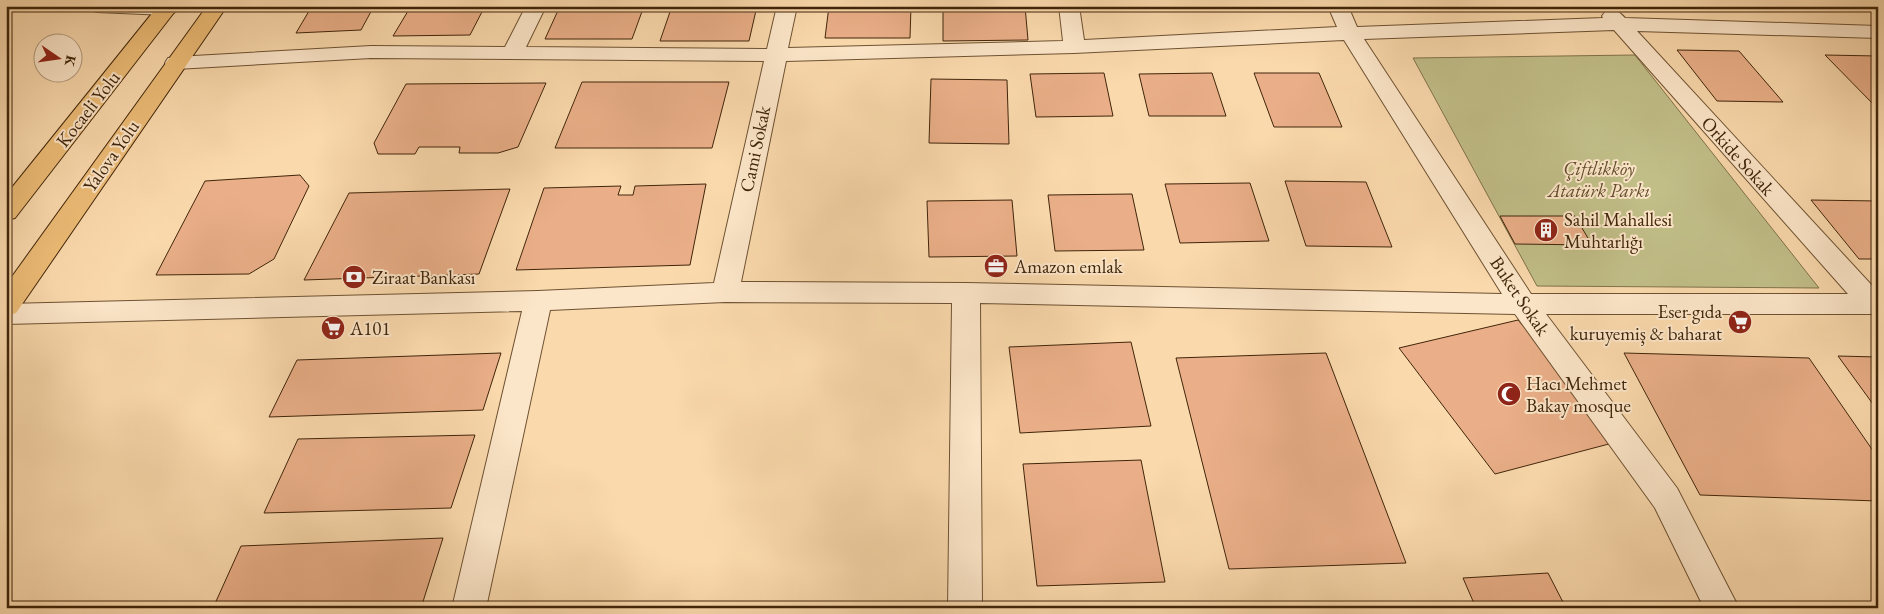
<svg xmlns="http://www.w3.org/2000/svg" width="1884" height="614" font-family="'EB Garamond',serif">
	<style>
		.green { fill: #c1be88; stroke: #807249 }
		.building { fill: #eaaf88; stroke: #40250a }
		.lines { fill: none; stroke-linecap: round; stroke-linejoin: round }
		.street-casing { stroke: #6e5232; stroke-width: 2 }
		.highway-casing { stroke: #40250a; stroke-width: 2 }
		.street { fill: #fce6c9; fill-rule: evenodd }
		.highway { fill: #edbc76; fill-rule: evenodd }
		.labels { text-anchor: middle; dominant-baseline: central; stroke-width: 4; stroke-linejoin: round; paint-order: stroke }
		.street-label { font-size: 19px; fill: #40250a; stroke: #fce6c9 }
		.park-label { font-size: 19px; font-style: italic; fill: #604b2a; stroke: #fce6c9 }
		.poi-label { font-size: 19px; fill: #40250a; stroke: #fce6c9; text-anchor: start }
	</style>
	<rect width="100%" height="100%" fill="#fad9ac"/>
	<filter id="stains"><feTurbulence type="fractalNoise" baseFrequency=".004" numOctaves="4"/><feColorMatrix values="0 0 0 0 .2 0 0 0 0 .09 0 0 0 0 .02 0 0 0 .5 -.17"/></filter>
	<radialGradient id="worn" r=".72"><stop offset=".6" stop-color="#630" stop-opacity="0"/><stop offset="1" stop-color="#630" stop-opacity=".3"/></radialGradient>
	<path class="green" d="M1635,55L1819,288L1537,286L1413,58Z"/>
	<g class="building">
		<path d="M312,6H374L361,30L296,33Z"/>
		<path d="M411,6H485L470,35L393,36Z"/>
		<path d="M560,6H644L632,39H545Z"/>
		<path d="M672,6H757L749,41H660Z"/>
		<path d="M829,6H911L910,38H825Z"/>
		<path d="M943,6H1025L1028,40L943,41Z"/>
		<path d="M1487,6H1523L1525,9L1487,8Z"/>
		<path d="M1677,50L1739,51L1783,102L1717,101Z"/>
		<path d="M1825,55L1878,56V106H1875Z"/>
		<path d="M1104,73L1113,116L1036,117L1030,74Z"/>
		<path d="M1212,73L1226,116H1149L1139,74Z"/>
		<path d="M1254,73H1319L1342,127H1274Z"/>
		<path d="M931,79L1007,80L1009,144L929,143Z"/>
		<path d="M582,82H729L712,148H555Z"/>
		<path d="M546,83L518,147L498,153H459L460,147H419L415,154H378L374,143L406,84Z"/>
		<path d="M300,175L309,186L274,259L249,274L156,275L205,181Z"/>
		<path d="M1285,181L1366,182L1392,247L1306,246Z"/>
		<path d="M1250,183L1269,241L1180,243L1165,184Z"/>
		<path d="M706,184L690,265L516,270L544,188L621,186L618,195H633L635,186Z"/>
		<path d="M510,189L479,274L304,280L349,193Z"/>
		<path d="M1132,194L1144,250L1055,251L1048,195Z"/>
		<path d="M1012,200L1017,256L929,257L927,201Z"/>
		<path d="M1811,200L1878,201V259H1859Z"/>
		<path d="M1500,216H1575L1592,245L1515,244Z"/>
		<path d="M1518,320L1624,440L1495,474L1399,348Z"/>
		<path d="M1131,342L1151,426L1020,433L1009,347Z"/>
		<path d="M501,353L483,410L269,417L297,360Z"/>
		<path d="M1326,353L1406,563L1229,569L1176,358Z"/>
		<path d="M1624,353L1809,358L1878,458V501L1700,495Z"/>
		<path d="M1838,356L1878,357V411Z"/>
		<path d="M475,435L451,508L264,513L298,439Z"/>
		<path d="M1141,460L1165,582L1037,586L1023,464Z"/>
		<path d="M443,538L421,608H213L241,546Z"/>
		<path d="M1548,573L1566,608H1476L1463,578Z"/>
		<path d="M1766,605H1878V608H1767Z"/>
	</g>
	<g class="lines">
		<g class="street-casing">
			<g id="street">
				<path d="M87,6H175L177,9L174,13L167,15L97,12L90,10Z"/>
				<path d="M526,6H546L526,47L767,49L777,6H797L788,48L1063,41L1059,6H1079L1084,40L1337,27L1328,6H1348L1357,27L1603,18L1602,16L1605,12C1614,9 1619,11 1625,18L1878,26V38L1637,31L1878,292V314H1546L1677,488L1739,608H1704L1655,508L1515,314L980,303L982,608H948L952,303L725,302L550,310L486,608H452L522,311L6,324V304L538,291L714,283L764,61L371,58L176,69L168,68L165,63L168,58L176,57L371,46L505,47ZM1614,30L1848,294H1531L1364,39ZM1344,40L1502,294L966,283L741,282L786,61L1074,53Z"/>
			</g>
		</g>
		<g class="highway-casing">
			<g id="highway">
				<path d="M158,6H179L15,218L6,220V195Z"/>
				<path d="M207,6H227L16,313L6,316V285Z"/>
			</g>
		</g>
		<use href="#street" class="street"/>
		<use href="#highway" class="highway"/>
	</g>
	<defs>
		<g id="building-disc" transform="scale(1.25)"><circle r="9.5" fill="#8f2418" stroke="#fce6c9"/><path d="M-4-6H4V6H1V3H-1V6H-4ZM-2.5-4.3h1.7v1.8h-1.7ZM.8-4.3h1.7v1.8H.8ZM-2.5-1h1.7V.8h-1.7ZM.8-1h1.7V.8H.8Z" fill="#fff"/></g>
		<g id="office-disc" transform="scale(1.25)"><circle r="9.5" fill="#8f2418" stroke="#fce6c9"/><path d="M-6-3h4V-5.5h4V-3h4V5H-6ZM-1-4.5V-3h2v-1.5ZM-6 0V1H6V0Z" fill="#fff"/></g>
		<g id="bank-disc" transform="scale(1.25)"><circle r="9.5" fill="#8f2418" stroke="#fce6c9"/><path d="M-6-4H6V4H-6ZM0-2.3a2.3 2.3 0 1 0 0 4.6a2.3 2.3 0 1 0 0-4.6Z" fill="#fff"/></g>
		<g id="supermarket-disc" transform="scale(1.25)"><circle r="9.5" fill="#8f2418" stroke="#fce6c9"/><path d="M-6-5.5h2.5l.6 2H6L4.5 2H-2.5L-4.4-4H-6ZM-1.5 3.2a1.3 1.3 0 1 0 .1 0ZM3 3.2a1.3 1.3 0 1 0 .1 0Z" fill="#fff"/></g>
		<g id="mosque-disc" transform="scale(1.25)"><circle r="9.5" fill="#8f2418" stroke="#fce6c9"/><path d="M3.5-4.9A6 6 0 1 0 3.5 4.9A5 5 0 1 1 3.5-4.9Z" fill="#fff"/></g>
	</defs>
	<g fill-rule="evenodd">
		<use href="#building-disc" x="1546" y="230"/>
		<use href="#office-disc" x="996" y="266"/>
		<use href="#bank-disc" x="354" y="277"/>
		<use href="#supermarket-disc" x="1740" y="322"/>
		<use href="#supermarket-disc" x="333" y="328"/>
		<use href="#mosque-disc" x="1509" y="394"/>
	</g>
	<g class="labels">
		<g class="street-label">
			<text transform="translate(88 109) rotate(-52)">Kocaeli̇ Yolu</text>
			<text transform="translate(755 149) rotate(-78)">Cami Sokak</text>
			<text transform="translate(111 156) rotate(-55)">Yalova Yolu</text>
			<text transform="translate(1738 156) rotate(48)">Orkide Sokak</text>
			<text transform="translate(1520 296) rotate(56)">Buket Sokak</text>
		</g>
		<g class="park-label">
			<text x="1599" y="168">Çiftlikköy<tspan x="1599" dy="22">Atatürk Parkı</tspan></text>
		</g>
		<g class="poi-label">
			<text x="1564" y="219">Sahil Mahallesi<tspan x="1564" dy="22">Muhtarlığı</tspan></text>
			<text x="1014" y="266">Amazon emlak</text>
			<text x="372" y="277">Ziraat Bankası</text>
			<text x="1722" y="311" text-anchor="end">Eser gıda<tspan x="1722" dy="22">kuruyemiş &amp; baharat</tspan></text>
			<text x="350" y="328">A101</text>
			<text x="1526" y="383">Hacı Mehmet<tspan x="1526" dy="22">Bakay mosque</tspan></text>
		</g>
	</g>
	<rect width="1884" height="614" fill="none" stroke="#fad9ac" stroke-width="25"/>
	<rect x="8" y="8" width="1869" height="599" fill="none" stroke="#40250a" stroke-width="2.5"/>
	<rect x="12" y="12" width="1859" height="589" fill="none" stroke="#40250a"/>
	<g transform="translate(58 58) rotate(103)"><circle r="24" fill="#fce6c9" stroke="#b1997d"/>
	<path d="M0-4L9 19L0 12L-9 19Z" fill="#8f2418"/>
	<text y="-8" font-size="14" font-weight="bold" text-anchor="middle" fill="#40250a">K</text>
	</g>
	<rect width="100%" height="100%" filter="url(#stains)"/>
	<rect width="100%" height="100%" fill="url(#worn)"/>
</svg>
